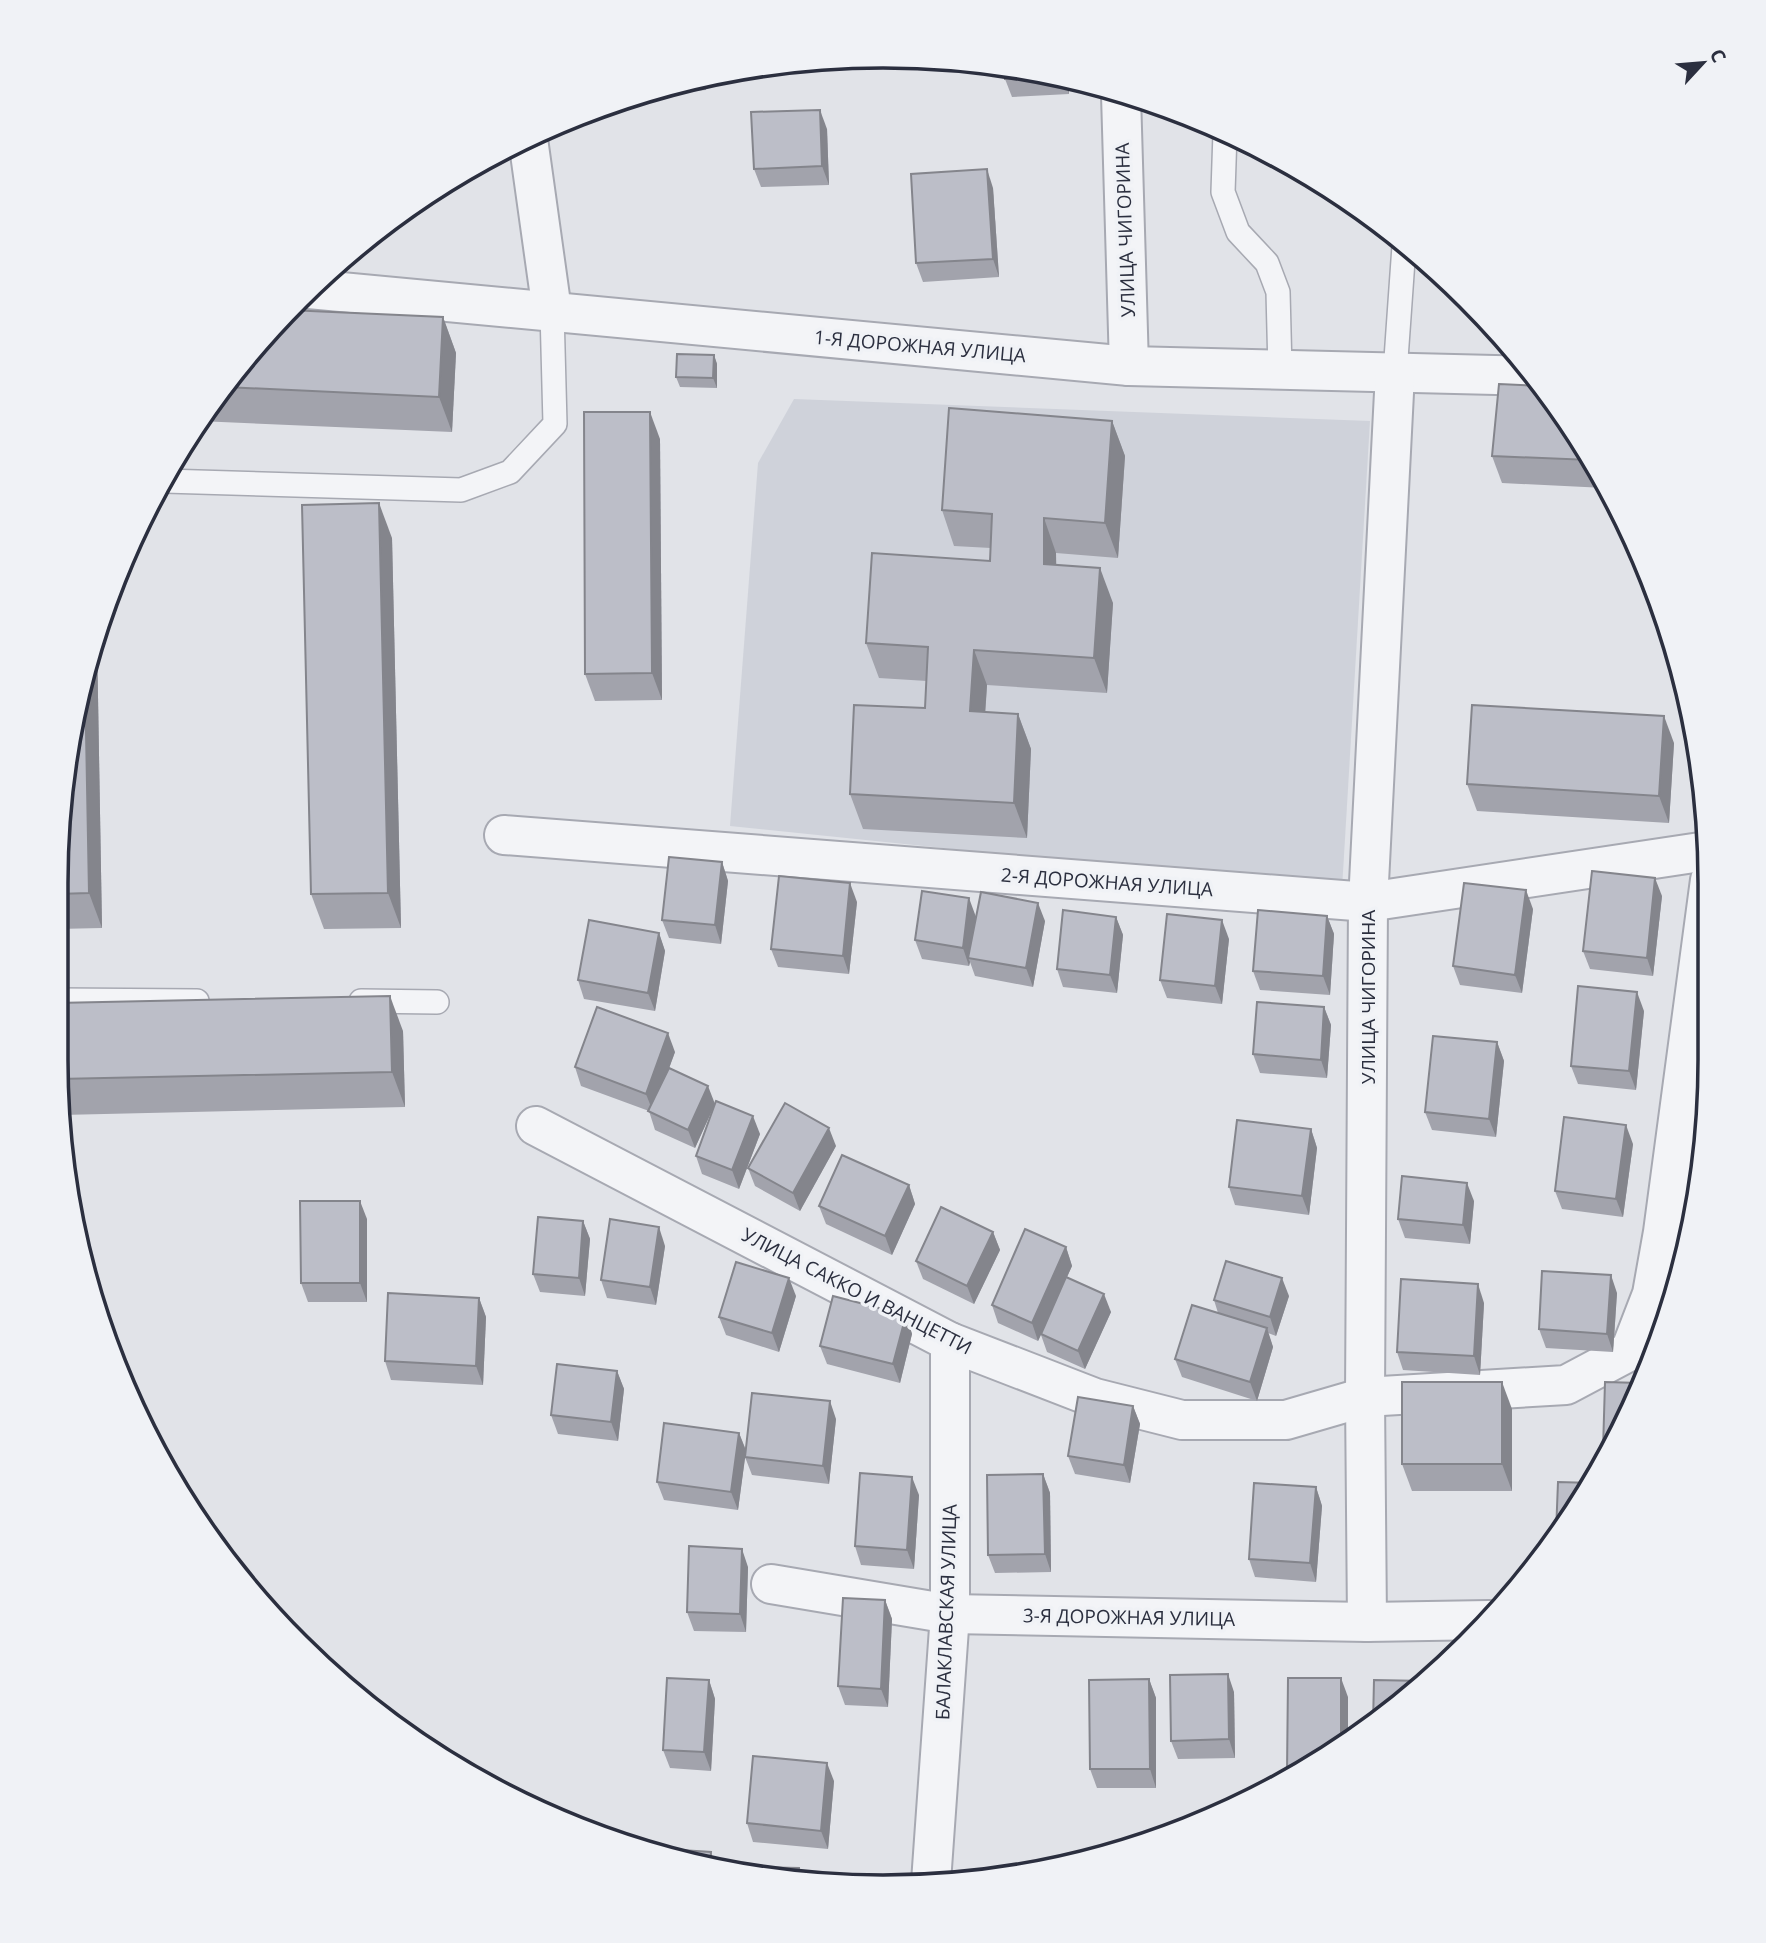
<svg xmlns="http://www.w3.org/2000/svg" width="1766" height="1943" font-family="'Open Sans',sans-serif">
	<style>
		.built { fill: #cfd2da }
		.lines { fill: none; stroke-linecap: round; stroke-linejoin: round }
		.lane-casing { stroke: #a7a9b2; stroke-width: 26 }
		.street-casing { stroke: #a7a9b2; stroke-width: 42 }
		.lane { stroke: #f3f4f7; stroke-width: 23 }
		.street { stroke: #f3f4f7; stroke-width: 38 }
		.wall { fill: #a2a3ac }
		.shaded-wall { fill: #84858c }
		.building { fill: #bcbec8; stroke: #84858c; stroke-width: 2 }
		.labels { text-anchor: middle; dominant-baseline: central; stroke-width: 7; stroke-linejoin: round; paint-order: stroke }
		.street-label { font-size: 19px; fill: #2b2f3f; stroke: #f0f2f6 }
		.rim { fill: none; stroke: #2b2f3f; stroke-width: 3.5 }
	</style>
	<rect width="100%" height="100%" fill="#e1e3e8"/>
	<path class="built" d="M794,399L1370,421L1342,889L730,826L758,463Z"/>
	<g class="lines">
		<g class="lane-casing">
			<g id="lane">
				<path d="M1225,133L1223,192L1238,232L1267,263L1278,292L1280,370"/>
				<path d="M1395,373L1404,246"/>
				<path d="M165,481L461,490L510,472L555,424L552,311"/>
				<path d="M56,1000L197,1001"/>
				<path d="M361,1001L437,1002"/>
			</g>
		</g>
		<g class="street-casing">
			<g id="street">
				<path d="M1121,95L1129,366"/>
				<path d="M528,139L552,311"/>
				<path d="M309,289L1129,366L1532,376"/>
				<path d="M504,835L1368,902L1707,851"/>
				<path d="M536,1126L950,1342L1095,1398L1182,1420H1286L1365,1397L1566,1385L1630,1351L1652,1294L1663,1232L1710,880"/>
				<path d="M771,1584L950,1614L1367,1622L1489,1620"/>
				<path d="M1367,1622L1365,1397L1368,902L1395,373"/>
				<path d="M931,1882L950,1614V1342"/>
			</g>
		</g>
		<use href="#lane" class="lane"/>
		<use href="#street" class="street"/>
	</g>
	<g class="wall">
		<path d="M1044,72L1068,79L1069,94L1012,97L1005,79Z"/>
		<path d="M705,77L706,90L645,95Z"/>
		<path d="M827,129L829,185L761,187L754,169Z"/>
		<path d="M993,188L999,277L923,282L916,263Z"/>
		<path d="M288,310L443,317L456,353L452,432L198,421Z"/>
		<path d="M714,355L717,364V388L680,387L676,377Z"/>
		<path d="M1112,421L1125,456L1118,558L1056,553V565L1113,603L1107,693L987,685L985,712L1018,714L1031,749L1027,838L863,829L850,794L925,708L927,681L879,678L866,643L990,561L991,548L954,546L942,510Z"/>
		<path d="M1570,423L1605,488L1502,483L1492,456Z"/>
		<path d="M660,439L662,700L595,701L585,674Z"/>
		<path d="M392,538L401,928L324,929L311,894Z"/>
		<path d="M97,639L102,928L57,929L58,829L72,721Z"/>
		<path d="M1674,743L1669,823L1477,811L1467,784Z"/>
		<path d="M722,862L728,881L721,944L669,938L662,920Z"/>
		<path d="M1662,896L1653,976L1590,969L1583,951Z"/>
		<path d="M857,902L849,974L778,967L771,949Z"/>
		<path d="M1533,909L1522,993L1460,985L1453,966Z"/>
		<path d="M976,916L1045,921L1033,987L975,976L970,962L969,966L922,959L915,940Z"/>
		<path d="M1327,916L1334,934L1330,995L1260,990L1253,971Z"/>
		<path d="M1116,917L1123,935L1117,993L1063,987L1057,969Z"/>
		<path d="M659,933L665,951L655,1011L584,999L578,980Z"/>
		<path d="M1229,939L1222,1004L1167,998L1160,980Z"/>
		<path d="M1324,1007L1331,1025L1327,1078L1260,1073L1253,1054Z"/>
		<path d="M1644,1011L1636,1090L1578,1084L1571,1066Z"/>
		<path d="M403,1031L405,1107L61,1115L56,1060Z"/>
		<path d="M1497,1042L1504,1061L1496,1137L1432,1130L1425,1112Z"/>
		<path d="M675,1052L669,1068L715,1104L760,1134L739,1189L702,1174L696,1156L714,1106L695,1148L655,1130L649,1111L581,1086L575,1067Z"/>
		<path d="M1311,1129L1317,1148L1309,1215L1235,1205L1229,1187Z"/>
		<path d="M1633,1144L1623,1217L1562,1209L1555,1191Z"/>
		<path d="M836,1146L800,1211L755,1186L748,1168Z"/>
		<path d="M909,1185L915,1204L892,1255L826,1224L819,1206Z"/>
		<path d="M1474,1201L1470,1244L1405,1238L1398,1219Z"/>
		<path d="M367,1219V1302H308L301,1283Z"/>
		<path d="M583,1221L590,1239L585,1296L540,1292L533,1274Z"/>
		<path d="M993,1232L1000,1250L974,1304L923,1279L916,1261Z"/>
		<path d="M665,1246L656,1305L607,1298L601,1280Z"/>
		<path d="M1066,1247L1072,1266L1067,1277L1111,1312L1085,1369L1047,1352L1041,1335L1038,1341L998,1323L992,1305Z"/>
		<path d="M1617,1293L1613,1352L1546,1348L1539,1329Z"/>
		<path d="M796,1296L779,1352L726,1335L719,1317Z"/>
		<path d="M1289,1296L1276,1336L1268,1333L1273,1347L1257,1401L1182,1377L1175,1359L1218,1313L1214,1300Z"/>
		<path d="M479,1298L486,1317L483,1385L391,1380L385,1361Z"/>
		<path d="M1484,1303L1480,1375L1403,1370L1397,1352Z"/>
		<path d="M906,1315L912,1334L900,1383L827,1364L820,1346Z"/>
		<path d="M617,1371L624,1389L618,1441L558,1434L551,1415Z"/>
		<path d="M1640,1383L1606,1458L1603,1450Z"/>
		<path d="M1133,1406L1140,1424L1130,1483L1075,1474L1068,1456Z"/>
		<path d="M1512,1409V1491H1412L1402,1464Z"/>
		<path d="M836,1419L829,1484L752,1475L745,1457L738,1510L664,1500L657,1482L739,1433L746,1450Z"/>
		<path d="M1043,1474L1050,1493L1051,1572L995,1573L988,1555Z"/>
		<path d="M1316,1487L1322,1506L1316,1582L1255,1577L1249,1559Z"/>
		<path d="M919,1495L914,1569L861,1565L855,1546Z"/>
		<path d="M748,1567L746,1632L694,1631L687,1612Z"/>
		<path d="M885,1600L892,1619L888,1707L845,1705L838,1686Z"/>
		<path d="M1149,1679L1156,1698V1788H1097L1090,1769Z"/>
		<path d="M709,1680L715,1699L711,1771L670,1768L663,1750Z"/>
		<path d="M1234,1692L1235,1758L1178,1759L1171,1741Z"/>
		<path d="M834,1781L828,1849L753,1842L747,1823Z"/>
	</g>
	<g class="shaded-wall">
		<path d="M705,77L706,90L701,78Z"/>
		<path d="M1063,78L1068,79L1069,94Z"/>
		<path d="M820,110L827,129L829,185L822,166Z"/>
		<path d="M987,169L993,188L999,277L993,259Z"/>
		<path d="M443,317L456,353L452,432L439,397Z"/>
		<path d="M714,355L717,364V388L713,378Z"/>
		<path d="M650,412L660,439L662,700L652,673Z"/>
		<path d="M1112,421L1125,456L1118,558L1105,523Z"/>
		<path d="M379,503L392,538L401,928L388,893Z"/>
		<path d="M1044,518L1056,553L1057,599L1044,564Z"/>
		<path d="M1100,568L1113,603L1107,693L1094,658Z"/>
		<path d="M97,639L102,928L89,893L85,677Z"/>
		<path d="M974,650L987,685L983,747L970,711Z"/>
		<path d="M1018,714L1031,749L1027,838L1014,803Z"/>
		<path d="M1664,716L1674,743L1669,823L1659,796Z"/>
		<path d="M722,862L728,881L721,944L715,925Z"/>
		<path d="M1655,878L1662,896L1653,976L1647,958Z"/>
		<path d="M850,883L857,902L849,974L843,956Z"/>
		<path d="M1526,890L1533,909L1522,993L1515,975Z"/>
		<path d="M969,898L976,917L968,958L970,962L969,966L963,948Z"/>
		<path d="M1038,903L1045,921L1033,987L1026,968Z"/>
		<path d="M1327,916L1334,934L1330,995L1323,976Z"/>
		<path d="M1116,917L1123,935L1117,993L1110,975Z"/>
		<path d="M1222,920L1229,939L1222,1004L1215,986Z"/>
		<path d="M659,933L665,951L655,1011L648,993Z"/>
		<path d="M1637,992L1644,1011L1636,1090L1629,1071Z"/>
		<path d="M390,996L403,1031L405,1107L392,1072Z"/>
		<path d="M1324,1007L1331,1025L1327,1078L1321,1060Z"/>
		<path d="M668,1033L675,1052L653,1112L646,1094Z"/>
		<path d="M1497,1042L1504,1061L1496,1137L1489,1119Z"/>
		<path d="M708,1086L715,1104L695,1148L688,1130Z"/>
		<path d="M753,1116L760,1134L739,1189L732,1170Z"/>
		<path d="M1626,1125L1633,1144L1623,1217L1616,1199Z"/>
		<path d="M829,1128L836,1146L800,1211L793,1193Z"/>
		<path d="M1311,1129L1317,1148L1309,1215L1302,1196Z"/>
		<path d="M1467,1183L1474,1201L1470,1244L1463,1225Z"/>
		<path d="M909,1185L915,1204L892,1255L885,1236Z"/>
		<path d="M360,1201L367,1219V1302L360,1283Z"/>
		<path d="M583,1221L590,1239L585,1296L579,1278Z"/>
		<path d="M659,1227L665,1246L656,1305L650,1287Z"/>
		<path d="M993,1232L1000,1250L974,1304L967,1286Z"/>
		<path d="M1066,1247L1072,1266L1038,1341L1032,1323Z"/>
		<path d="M1611,1275L1617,1293L1613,1352L1607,1334Z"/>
		<path d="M789,1278L796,1296L779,1352L772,1333Z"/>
		<path d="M1282,1278L1289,1296L1276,1336L1270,1317Z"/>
		<path d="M1478,1284L1484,1303L1480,1375L1474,1356Z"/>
		<path d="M1104,1294L1111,1312L1085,1369L1078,1351Z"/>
		<path d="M479,1298L486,1317L483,1385L476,1366Z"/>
		<path d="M906,1315L912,1334L900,1383L893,1364Z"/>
		<path d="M1267,1328L1273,1347L1257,1401L1250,1382Z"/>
		<path d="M617,1371L624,1389L618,1441L611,1422Z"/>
		<path d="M1502,1382L1512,1409V1491L1502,1464Z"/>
		<path d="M830,1401L836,1419L829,1484L823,1466Z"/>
		<path d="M1133,1406L1140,1424L1130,1483L1124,1465Z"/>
		<path d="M739,1433L746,1451L738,1510L731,1492Z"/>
		<path d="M1043,1474L1050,1493L1051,1572L1045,1554Z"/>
		<path d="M912,1477L919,1495L914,1569L907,1550Z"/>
		<path d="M1316,1487L1322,1506L1316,1582L1310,1563Z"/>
		<path d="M742,1549L748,1567L746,1632L740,1614Z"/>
		<path d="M885,1600L892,1619L888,1707L881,1689Z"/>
		<path d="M1228,1674L1234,1692L1235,1758L1229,1739Z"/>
		<path d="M1341,1678L1348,1697V1739L1341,1743Z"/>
		<path d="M1149,1679L1156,1698V1788L1150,1769Z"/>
		<path d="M709,1680L715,1699L711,1771L704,1752Z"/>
		<path d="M827,1763L834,1781L828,1849L821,1831Z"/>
		<path d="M711,1852L715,1865L710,1864Z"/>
	</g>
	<g class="building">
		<path d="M1005,68L1044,72L1057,76L1005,79Z"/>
		<path d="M820,110L822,166L754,169L751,112Z"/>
		<path d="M987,169L993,259L916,263L911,174Z"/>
		<path d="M288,310L443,317L439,397L225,387Z"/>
		<path d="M677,354L714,355L713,378L676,377Z"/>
		<path d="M1499,384L1540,386L1570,423L1590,460L1492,456Z"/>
		<path d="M949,408L1112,421L1105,523L1044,518V564L1100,568L1094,658L974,650L970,711L1018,714L1014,803L850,794L854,705L925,708L928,647L866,643L872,553L990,561L992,514L942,510Z"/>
		<path d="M584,412H650L652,673L585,674Z"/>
		<path d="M379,503L388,893L311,894L302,505Z"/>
		<path d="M85,677L89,893L57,894L58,829L72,721Z"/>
		<path d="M1472,705L1664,716L1659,796L1467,784Z"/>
		<path d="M669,857L722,862L715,925L662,920Z"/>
		<path d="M1592,871L1655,878L1647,958L1583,951Z"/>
		<path d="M779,876L850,883L843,956L771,949Z"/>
		<path d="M1464,883L1526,890L1515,975L1453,966Z"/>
		<path d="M922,891L969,898L963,948L915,940Z"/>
		<path d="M981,892L1038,903L1026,968L968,958Z"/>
		<path d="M1063,910L1116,917L1110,975L1057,969Z"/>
		<path d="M1258,910L1327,916L1323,976L1253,971Z"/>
		<path d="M1167,914L1222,920L1215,986L1160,980Z"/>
		<path d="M589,920L659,933L648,993L578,980Z"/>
		<path d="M1578,986L1637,992L1629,1071L1571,1066Z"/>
		<path d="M390,996L392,1072L58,1079L56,1060V1003Z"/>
		<path d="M1257,1002L1324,1007L1321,1060L1253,1054Z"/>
		<path d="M597,1007L668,1033L646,1094L575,1067Z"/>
		<path d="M1433,1036L1497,1042L1489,1119L1425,1112Z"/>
		<path d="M669,1068L708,1086L688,1130L648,1111Z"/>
		<path d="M716,1101L753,1116L732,1170L696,1156Z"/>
		<path d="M785,1103L829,1128L793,1193L748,1168Z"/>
		<path d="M1564,1117L1626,1125L1616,1199L1555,1191Z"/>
		<path d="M1237,1120L1311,1129L1302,1196L1229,1187Z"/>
		<path d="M842,1155L909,1185L885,1236L819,1206Z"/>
		<path d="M1402,1176L1467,1183L1463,1225L1398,1219Z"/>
		<path d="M300,1201H360V1283H301Z"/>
		<path d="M941,1207L993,1232L967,1286L916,1261Z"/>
		<path d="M538,1217L583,1221L579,1278L533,1274Z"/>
		<path d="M610,1219L659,1227L650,1287L601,1280Z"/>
		<path d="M1025,1229L1066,1247L1032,1323L992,1305Z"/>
		<path d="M1226,1261L1282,1278L1270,1317L1214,1300Z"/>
		<path d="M736,1262L789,1278L772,1333L719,1317Z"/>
		<path d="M1542,1271L1611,1275L1607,1334L1539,1329Z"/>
		<path d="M1066,1277L1104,1294L1078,1351L1041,1334Z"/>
		<path d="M1401,1279L1478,1284L1474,1356L1397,1352Z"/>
		<path d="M388,1293L479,1298L476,1366L385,1361Z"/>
		<path d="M833,1296L906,1315L893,1364L820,1346Z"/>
		<path d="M1192,1305L1267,1328L1250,1382L1175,1359Z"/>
		<path d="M557,1364L617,1371L611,1422L551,1415Z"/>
		<rect x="1402" y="1382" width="100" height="82"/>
		<path d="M1605,1382L1640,1383L1610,1450H1603Z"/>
		<path d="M752,1393L830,1401L823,1466L745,1457Z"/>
		<path d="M1078,1397L1133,1406L1124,1465L1068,1456Z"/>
		<path d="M664,1423L739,1433L731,1492L657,1482Z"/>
		<path d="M860,1473L912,1477L907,1550L855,1546Z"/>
		<path d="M1043,1474L1045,1554L988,1555L987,1475Z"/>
		<path d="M1558,1482L1592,1483L1556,1533Z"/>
		<path d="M1254,1483L1316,1487L1310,1563L1249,1559Z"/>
		<path d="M689,1546L742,1549L740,1614L687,1612Z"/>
		<path d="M843,1598L885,1600L881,1689L838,1686Z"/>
		<path d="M1228,1674L1229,1739L1171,1741L1170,1675Z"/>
		<path d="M667,1678L709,1680L704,1752L663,1750Z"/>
		<path d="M1288,1678H1341V1743L1289,1773H1287Z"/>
		<path d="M1149,1679L1150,1769H1090L1089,1680Z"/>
		<path d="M1374,1680L1424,1681L1386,1716L1373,1724Z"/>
		<path d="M753,1756L827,1763L821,1831L747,1823Z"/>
		<path d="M649,1848L711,1852L710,1864L669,1859L649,1851Z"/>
		<path d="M750,1867L799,1868V1876L750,1869Z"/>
	</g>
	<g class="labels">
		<g class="street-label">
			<text transform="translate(1125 230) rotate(-92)">УЛИЦА ЧИГОРИНА</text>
			<text transform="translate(920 346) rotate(5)">1-Я ДОРОЖНАЯ УЛИЦА</text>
			<text transform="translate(1107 882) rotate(4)">2-Я ДОРОЖНАЯ УЛИЦА</text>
			<text transform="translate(1368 997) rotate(-90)">УЛИЦА ЧИГОРИНА</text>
			<text transform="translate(857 1291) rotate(27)">УЛИЦА САККО И ВАНЦЕТТИ</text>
			<text transform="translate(946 1612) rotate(-88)">БАЛАКЛАВСКАЯ УЛИЦА</text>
			<text transform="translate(1129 1617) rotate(1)">3-Я ДОРОЖНАЯ УЛИЦА</text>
		</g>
	</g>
	<path d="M0 0H1766V1943H0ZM883 68H883A815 815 0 0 1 1698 883V1060A815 815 0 0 1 883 1875H883A815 815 0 0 1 68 1060V883A815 815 0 0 1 883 68Z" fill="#f0f2f6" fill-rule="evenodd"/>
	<path class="rim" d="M883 68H883A815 815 0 0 1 1698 883V1060A815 815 0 0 1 883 1875H883A815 815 0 0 1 68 1060V883A815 815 0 0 1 883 68Z"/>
	<g transform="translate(1703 63) rotate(64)" stroke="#f0f2f6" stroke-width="5" paint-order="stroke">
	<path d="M0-5L12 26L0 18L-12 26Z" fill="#2b2f3f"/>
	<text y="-10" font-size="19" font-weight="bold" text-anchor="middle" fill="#2b2f3f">С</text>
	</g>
</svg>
